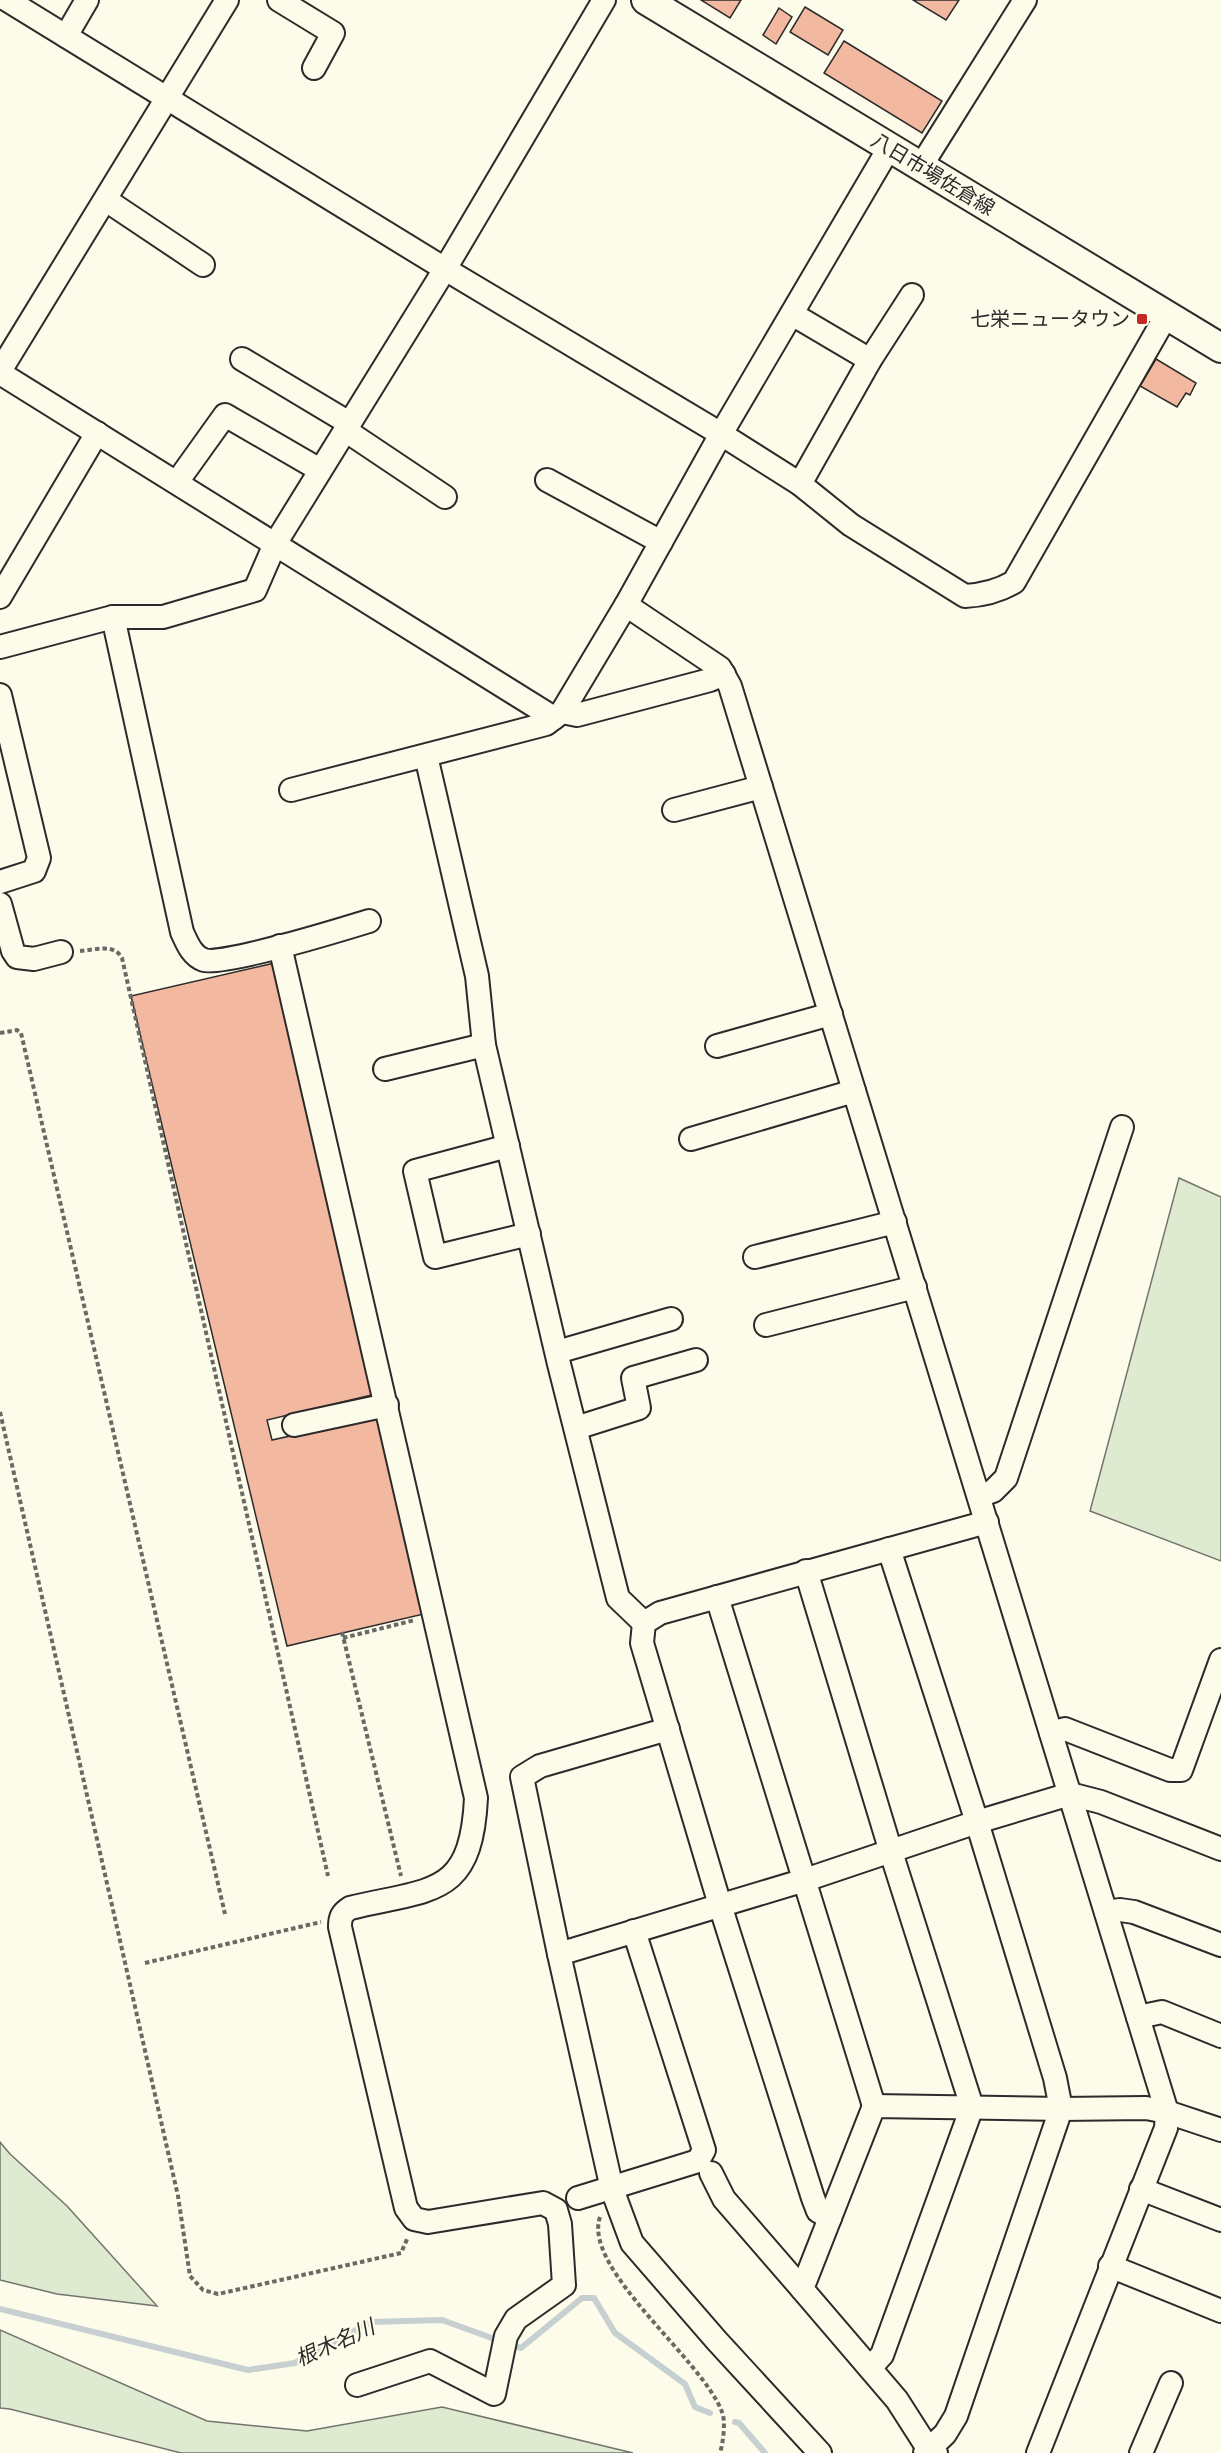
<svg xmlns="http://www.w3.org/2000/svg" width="1221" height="2453" font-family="'Fira Sans Condensed','Noto Sans JP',sans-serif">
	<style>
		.green { fill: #deebd1; stroke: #74746e; stroke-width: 1.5 }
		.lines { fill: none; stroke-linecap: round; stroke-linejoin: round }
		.stream { stroke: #c7d0d0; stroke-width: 6 }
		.building { fill: #f2b8a0; stroke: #2b2b2b; stroke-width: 1.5 }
		.minor-casing { stroke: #2b2b2b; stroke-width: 26 }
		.major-casing { stroke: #2b2b2b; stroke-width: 32 }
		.path { stroke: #6a6964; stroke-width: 4; stroke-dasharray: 4.5 3; stroke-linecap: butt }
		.minor { stroke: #fdfbea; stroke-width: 22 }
		.major { stroke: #fdfbea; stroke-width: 28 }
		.poi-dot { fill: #c62828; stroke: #fdfbea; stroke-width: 2 }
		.labels { text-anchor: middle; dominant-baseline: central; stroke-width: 4.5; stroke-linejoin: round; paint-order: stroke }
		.street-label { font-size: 20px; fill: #2b2b2b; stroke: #fdfbea }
		.poi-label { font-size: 20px; fill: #2b2b2b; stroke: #fdfbea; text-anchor: end }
		.water-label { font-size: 21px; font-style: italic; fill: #2b2b2b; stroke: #fdfbea }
	</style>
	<rect width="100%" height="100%" fill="#fdfbea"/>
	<g class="green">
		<path d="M1179,1178L1221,1197V1561L1090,1511Z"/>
		<path d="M0,2142L10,2154L67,2206L157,2306L57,2294L0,2280Z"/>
		<path d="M0,2330L207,2421L307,2431L442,2407L633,2453H181L10,2409L0,2408Z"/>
	</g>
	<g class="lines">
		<g class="stream">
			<path d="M0,2309L248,2370L295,2363L371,2322L442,2320L500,2341"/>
			<path d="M509,2344L521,2348L582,2298H594L615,2333L685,2384L695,2407L710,2413"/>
			<path d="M735,2422L739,2423L765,2453"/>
		</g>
	</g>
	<g class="building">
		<path d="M701,0H741L730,18Z"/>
		<path d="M913,0H959L946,20Z"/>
		<path d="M805,7L843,30L828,55L790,32Z"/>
		<path d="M779,8L792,17L776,44L763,35Z"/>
		<path d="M844,41L942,101L922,133L824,73Z"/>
		<path d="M1156,359L1196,383L1190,395L1186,393L1177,407L1140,386Z"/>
		<path d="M279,962L380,1393L267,1420L272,1440L383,1415L428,1613L287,1646L131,996Z"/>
	</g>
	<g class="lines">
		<g class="minor-casing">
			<g id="minor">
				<path d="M7,0L445,269L721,434L800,484L851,525L965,596C982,595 999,591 1014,582L1166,316"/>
				<path d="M279,0L333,33L314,68"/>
				<path d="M66,36L87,0"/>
				<path d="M921,166L1025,0"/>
				<path d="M106,200L203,265"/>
				<path d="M792,314L870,360"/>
				<path d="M242,359L349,423"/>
				<path d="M0,371L227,0"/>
				<path d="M0,373L554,718"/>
				<path d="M345,430L445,497"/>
				<path d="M547,480L661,542"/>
				<path d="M177,482L225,415L320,470"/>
				<path d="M800,484L870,360L912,295"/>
				<path d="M0,597L97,433"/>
				<path d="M626,605L720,668L730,686L1167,2112L1166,2128L1038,2453"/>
				<path d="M113,617L182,932C187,943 192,956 204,960C223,966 343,929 369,921"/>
				<path d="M0,647L113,617H163L255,590L275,544L445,269L604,0"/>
				<path d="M0,695L39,858L34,871L0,882"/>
				<path d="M562,712L577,715L710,680L724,674"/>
				<path d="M426,756L477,976L484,1045L559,1364L618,1598L644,1623"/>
				<path d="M291,790L546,724L562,712L626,605L721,434L889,148"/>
				<path d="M674,810L761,787"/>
				<path d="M0,904L13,951L17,957L34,959L61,952"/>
				<path d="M280,946L476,1798C471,1898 432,1888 350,1908C342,1913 340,1917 340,1927L406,2208L414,2219L428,2222L543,2203L556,2210L560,2224L564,2285L516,2319L506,2336L494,2394L430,2361L357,2385"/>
				<path d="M717,1046L831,1014"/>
				<path d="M385,1069L484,1045"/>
				<path d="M691,1139L854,1091"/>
				<path d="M508,1146L415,1171L435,1257L529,1234"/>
				<path d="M755,1257L895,1222"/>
				<path d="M766,1325L915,1287"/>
				<path d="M557,1352L671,1319"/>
				<path d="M294,1425L387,1405"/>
				<path d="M576,1428L639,1408L633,1378L696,1360"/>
				<path d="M979,1496L993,1491L1006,1478L1122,1127"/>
				<path d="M889,1549L977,1822L1055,2078L1061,2109L956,2416L945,2434L925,2453"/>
				<path d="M806,1571L891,1852L972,2107L882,2355L870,2368"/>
				<path d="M717,1597L874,2106"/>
				<path d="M668,1729L540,1766L522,1777L559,1954L612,2189L632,2243L717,2341L820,2453"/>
				<path d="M1051,1733L1065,1729L1170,1770H1181L1221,1660"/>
				<path d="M1106,1912L1120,1910L1134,1912L1221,1945"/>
				<path d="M559,1954L805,1880L977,1822L1070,1794L1101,1802L1221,1849"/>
				<path d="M1138,2017L1162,2012L1221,2036"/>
				<path d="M711,2173L724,2199L802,2289"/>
				<path d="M1141,2189L1221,2220"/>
				<path d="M578,2198L698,2161L704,2150L634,1931"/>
				<path d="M830,2218L818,2211L813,2198L720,1905L642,1643L644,1623L660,1613L987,1522"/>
				<path d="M1110,2266L1221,2311"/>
				<path d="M936,2453L929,2450L897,2400L802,2289L874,2106L1061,2109L1146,2108L1167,2112L1221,2130"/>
				<path d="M1141,2453L1171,2383"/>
			</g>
		</g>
		<g class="major-casing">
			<path id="major" d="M646,0L1221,348"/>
		</g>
		<g class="path">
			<path d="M80,951C95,950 114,943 122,958L328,1876"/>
			<path d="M0,1033L17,1030L21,1033L225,1914"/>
			<path d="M0,1412L178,2196L190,2276L203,2290L218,2294L401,2253L408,2237"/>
			<path d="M342,1632L401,1876"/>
			<path d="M343,1638L415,1620"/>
			<path d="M145,1963L321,1922"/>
			<path d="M600,2217C582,2269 703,2360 722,2412C726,2422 723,2443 720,2453"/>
		</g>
		<use href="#minor" class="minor"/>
		<use href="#major" class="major"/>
	</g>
	<rect class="poi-dot" x="1136" y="313" width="12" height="12" rx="3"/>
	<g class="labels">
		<g class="street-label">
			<text transform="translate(933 174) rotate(31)">八日市場佐倉線</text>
		</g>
		<g class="poi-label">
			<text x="1130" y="319">七栄ニュータウン</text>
		</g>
		<g class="water-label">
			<text transform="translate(335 2343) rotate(-24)">根木名川</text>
		</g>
	</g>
</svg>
